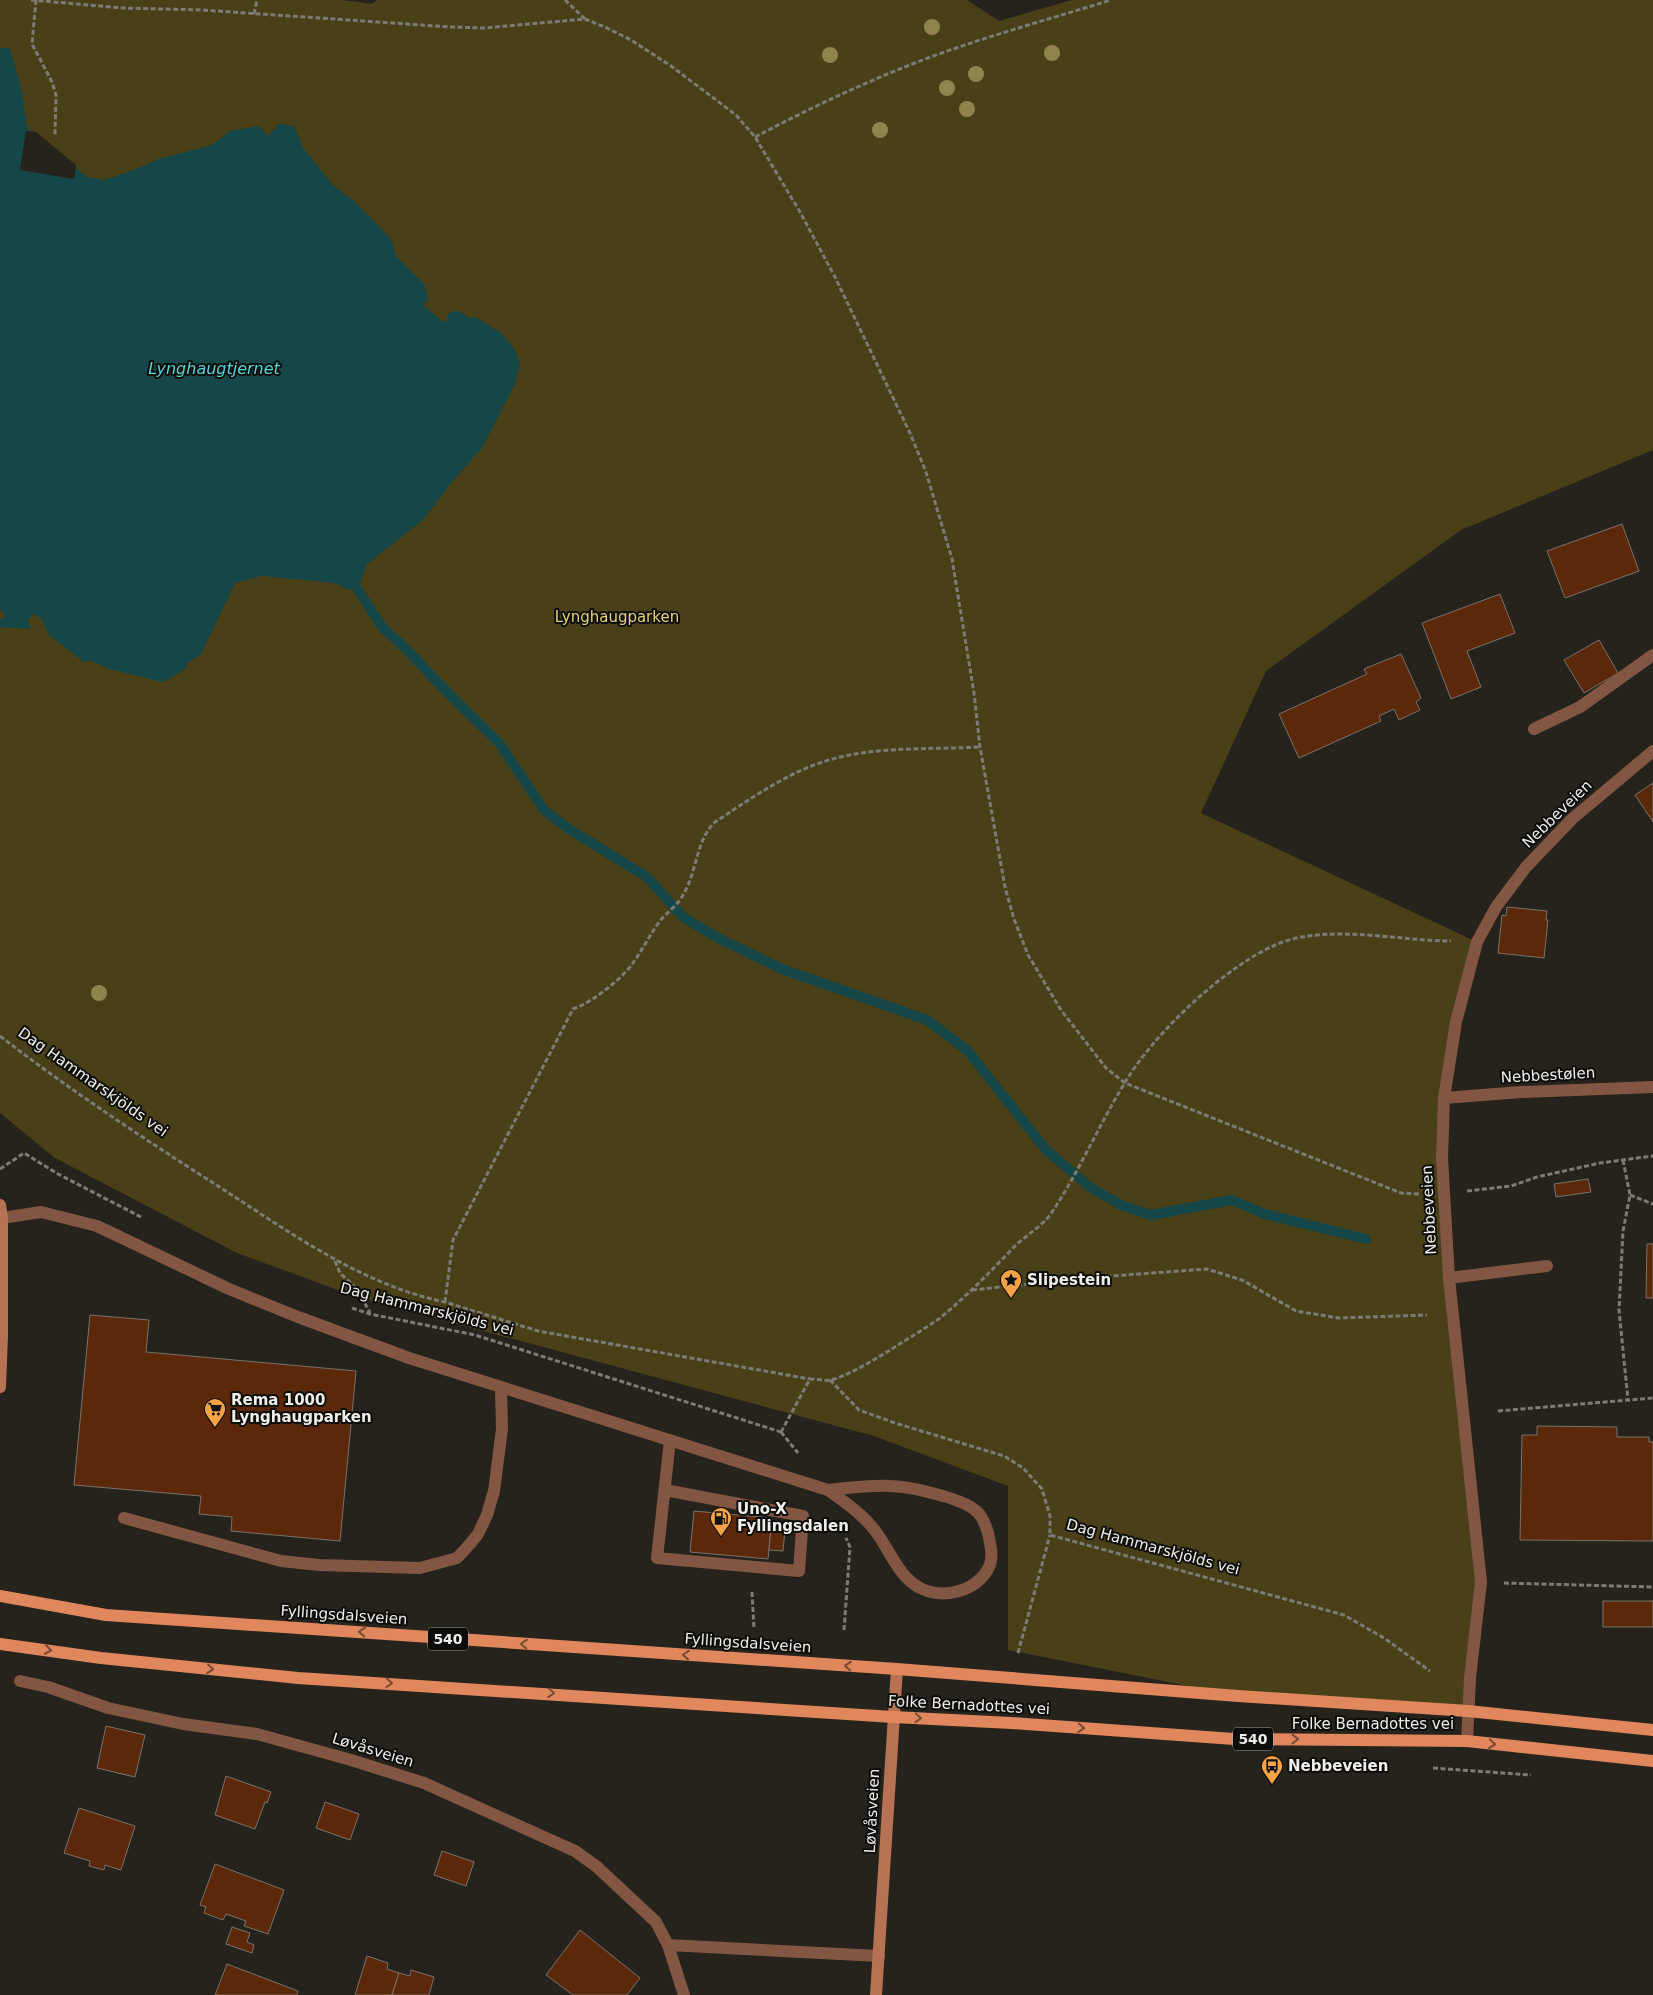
<svg xmlns="http://www.w3.org/2000/svg" width="1653" height="1995" font-family="'DejaVu Sans',sans-serif">
	<style>
		.green { fill: #494018 }
		.water { fill: #154648 }
		.pier { fill: #25231c }
		.lines { fill: none; stroke-linecap: round; stroke-linejoin: round }
		.stream { stroke: #154648; stroke-width: 10 }
		.building { fill: #5b2809; stroke: #7b726d }
		.path { stroke: #7d7b75; stroke-width: 3; stroke-dasharray: 5 2.5; stroke-linecap: butt }
		.lane { stroke: #825643; stroke-width: 12 }
		.street { stroke: #825643; stroke-width: 12 }
		.secondary { stroke: #b77253; stroke-width: 12 }
		.primary { stroke: #e1875e; stroke-width: 12 }
		.tree { fill: #90834e }
		.oneway { stroke: #774a34 }
		.labels { text-anchor: middle; dominant-baseline: central; stroke-width: 4; stroke-linejoin: round; paint-order: stroke }
		.shield { fill: #0d0d09; stroke: #abaaa6; stroke-width: 1 }
		.shield-label { font-size: 14px; font-weight: bold; fill: #efeee9 }
		.park-label { font-size: 15px; fill: #e7d276; stroke: #0d0d09 }
		.street-label { font-size: 15px; fill: #efeee9; stroke: #0d0d09 }
		.poi-label { font-size: 15px; font-weight: bold; fill: #efeee9; stroke: #0d0d09; text-anchor: start }
		.water-label { font-size: 16px; font-style: italic; fill: #51d8dd; stroke: #0d0d09 }
	</style>
	<rect width="100%" height="100%" fill="#25231c"/>
	<path class="green" d="M0,0H342L372,4L377,0H967L999,21L1072,0H1653V450L1461,530L1266,671L1201,813L1477,942L1456,1022L1442,1158L1481,1582L1468,1711L1238,1696L1008,1650V1486L874,1436L357,1297L237,1253L55,1158L0,1113Z"/>
	<path class="water" d="M0,48H10L22,92L27,128L87,177L104,180L134,170L159,159L212,145L230,131L259,126L268,136L280,123L295,127L303,148L333,185L356,203L392,240L396,256L425,285L428,300L423,305L443,322L446,321L449,313L459,311L469,318L475,317L500,332L513,347L520,363L515,384L482,448L452,482L423,520L367,564L358,590L346,589L334,583L262,576L235,583L201,654L188,663L184,670L163,682L109,669L92,661L84,662L49,635L41,618L34,614L28,620L31,629L0,627V620L5,616L2,610H0Z"/>
	<path class="pier" d="M26,131L36,132L76,165L74,179L20,170Z"/>
	<g class="lines">
		<path class="stream" d="M358,590L383,628L406,649L446,691L499,743L544,810L569,829L647,877L683,917L718,938L782,969L927,1020L967,1050L1046,1150L1091,1188L1123,1206L1151,1215L1232,1200L1265,1214L1366,1239"/>
	</g>
	<g class="building">
		<path d="M1622,524L1639,571L1565,598L1547,551Z"/>
		<path d="M1500,594L1515,633L1467,651L1481,687L1451,699L1422,623Z"/>
		<path d="M1599,640L1618,673L1584,693L1564,660Z"/>
		<path d="M1401,654L1421,698L1416,702L1420,710L1399,720L1394,709L1379,716L1381,721L1299,758L1279,714L1367,674L1364,669Z"/>
		<path d="M1653,783V822L1635,795Z"/>
		<path d="M1507,907L1547,911L1546,920H1548L1544,958L1498,953L1502,915L1506,916Z"/>
		<path d="M1588,1179L1591,1192L1556,1197L1554,1184Z"/>
		<path d="M1647,1244H1653V1298H1646Z"/>
		<path d="M90,1315L149,1320L146,1352L356,1371L340,1541L231,1531L232,1517L199,1514L201,1496L74,1485Z"/>
		<path d="M1537,1426L1617,1427V1437H1649V1442H1653V1541L1520,1540L1522,1435H1537Z"/>
		<path d="M694,1511L772,1518L768,1559L690,1552Z"/>
		<path d="M771,1528L785,1530L783,1551L769,1550Z"/>
		<rect x="1603" y="1601" width="50" height="26"/>
		<path d="M106,1726L145,1735L135,1777L97,1768Z"/>
		<path d="M226,1776L271,1792L267,1803L265,1802L255,1829L215,1815Z"/>
		<path d="M325,1802L359,1814L350,1840L316,1828Z"/>
		<path d="M79,1808L135,1826L121,1870L105,1865L104,1870L89,1866L90,1861L64,1853Z"/>
		<path d="M442,1851L474,1862L466,1886L434,1875Z"/>
		<path d="M215,1864L284,1890L268,1934L244,1926L246,1921L226,1914L223,1920L204,1913L206,1907L200,1905Z"/>
		<path d="M232,1927L250,1933L247,1942L254,1945L252,1953L226,1944Z"/>
		<path d="M580,1930L640,1978L627,1995H573L546,1975Z"/>
		<path d="M367,1956L388,1963L387,1969L399,1973L392,1995H355Z"/>
		<path d="M227,1964L298,1991L297,1995H215Z"/>
		<path d="M411,1970L434,1977L429,1995H392L399,1973L410,1976Z"/>
	</g>
	<g class="lines">
		<g class="path">
			<path d="M31,0L123,8L202,10L451,27L484,28L585,19L607,28L631,40L671,66L736,115L755,137L800,212L835,277L910,433L926,472L952,559L974,693L980,747L1005,887L1014,919L1028,955L1061,1010L1106,1068L1125,1083L1401,1193L1419,1194"/>
			<path d="M36,0L32,44L52,82L56,95L55,135"/>
			<path d="M565,0L585,19"/>
			<path d="M254,14L257,0"/>
			<path d="M755,137C799,114 844,92 890,73C961,43 1037,23 1111,0"/>
			<path d="M0,1036C71,1091 146,1140 221,1188C291,1233 362,1285 445,1302L538,1331L810,1379"/>
			<path d="M1623,1160L1630,1195L1623,1231L1619,1310L1628,1400"/>
			<path d="M0,1169L24,1153L58,1174L141,1217"/>
			<path d="M1467,1191L1511,1186L1537,1177L1600,1163L1653,1156"/>
			<path d="M1630,1195L1653,1204"/>
			<path d="M335,1261L340,1273L358,1290L370,1313"/>
			<path d="M972,1290L1084,1278L1207,1269L1242,1280L1296,1311L1339,1318L1427,1315"/>
			<path d="M445,1302L453,1240L573,1009C590,1004 623,978 633,963C643,949 650,934 660,921C667,912 678,905 683,895C697,872 696,840 715,822C747,801 778,779 814,765C866,745 926,750 980,747"/>
			<path d="M352,1308L370,1314L475,1335L781,1432"/>
			<path d="M830,1380L859,1410L895,1423L1004,1456L1023,1468L1042,1489L1050,1516V1535L1344,1615L1384,1638L1430,1671"/>
			<path d="M1498,1411L1653,1398"/>
			<path d="M781,1432L810,1379C816,1379 825,1381 831,1380C847,1376 872,1361 887,1352C904,1341 923,1330 940,1318C967,1296 991,1271 1015,1246C1026,1235 1041,1227 1050,1215C1078,1174 1098,1127 1124,1084C1153,1034 1227,964 1280,943C1329,924 1399,941 1451,941"/>
			<path d="M781,1432L798,1453"/>
			<path d="M1504,1583L1653,1587"/>
			<path d="M752,1592L754,1629"/>
			<path d="M844,1630L850,1547L846,1538"/>
			<path d="M1018,1653L1050,1535"/>
			<path d="M1433,1768L1531,1775"/>
			<path d="M1293,1771L1327,1767"/>
		</g>
		<g class="lane">
			<path d="M2,1218L41,1212L97,1226L229,1289L298,1317L409,1358L828,1490C845,1502 864,1515 876,1532C891,1552 898,1576 920,1588C944,1600 977,1591 989,1567C994,1557 990,1544 988,1533C986,1526 982,1515 975,1510C961,1498 908,1486 889,1486C869,1485 848,1488 828,1490"/>
			<path d="M1449,1278L1547,1266"/>
			<path d="M665,1490L803,1516L799,1571L657,1558L670,1440"/>
			<path d="M124,1518L281,1561L319,1565L420,1568L457,1558L470,1544L478,1534L487,1515L494,1491L502,1429L501,1388"/>
		</g>
		<g class="street">
			<path d="M1534,729L1580,707L1653,655"/>
			<path d="M1444,1098L1521,1092L1653,1087"/>
			<path d="M20,1681L48,1687L108,1708L183,1724L257,1734L351,1760L424,1783L575,1851L596,1866L656,1922L668,1945L879,1956"/>
			<path d="M1467,1741L1470,1678L1481,1582L1449,1278L1444,1192L1442,1158L1444,1098L1456,1022L1477,942L1496,907L1526,867L1572,819L1653,751"/>
			<path d="M668,1945L684,1995"/>
		</g>
		<g class="secondary">
			<path d="M0,1205L2,1218V1335L0,1387"/>
			<path d="M876,1995L897,1669"/>
		</g>
		<g class="primary">
			<path d="M0,1596L106,1615L897,1669L1238,1696L1468,1711L1653,1730"/>
			<path d="M0,1644L101,1658L298,1678L893,1717L1011,1723L1234,1739L1467,1741L1653,1761"/>
		</g>
	</g>
	<g class="tree">
		<circle cx="932" cy="27" r="8"/>
		<circle cx="1052" cy="53" r="8"/>
		<circle cx="830" cy="55" r="8"/>
		<circle cx="976" cy="74" r="8"/>
		<circle cx="947" cy="88" r="8"/>
		<circle cx="967" cy="109" r="8"/>
		<circle cx="880" cy="130" r="8"/>
		<circle cx="99" cy="993" r="8"/>
	</g>
	<defs><path id="oneway-chevron" d="M-2-3.5L2.5 0L-2 3.5" fill="none" stroke-width="1.6" stroke-linecap="round" stroke-linejoin="round" transform="scale(1.25)"/></defs>
	<g class="oneway">
		<use href="#oneway-chevron" transform="translate(362 1632) rotate(-176)"/>
		<use href="#oneway-chevron" transform="translate(524 1644) rotate(-176)"/>
		<use href="#oneway-chevron" transform="translate(48 1650) rotate(8)"/>
		<use href="#oneway-chevron" transform="translate(686 1655) rotate(-176)"/>
		<use href="#oneway-chevron" transform="translate(848 1666) rotate(-176)"/>
		<use href="#oneway-chevron" transform="translate(210 1669) rotate(6)"/>
		<use href="#oneway-chevron" transform="translate(389 1683) rotate(3)"/>
		<use href="#oneway-chevron" transform="translate(551 1693) rotate(4)"/>
		<use href="#oneway-chevron" transform="translate(918 1718) rotate(3)"/>
		<use href="#oneway-chevron" transform="translate(1081 1728) rotate(4)"/>
		<use href="#oneway-chevron" transform="translate(1295 1739)"/>
		<use href="#oneway-chevron" transform="translate(1492 1744) rotate(6)"/>
	</g>
	<defs>
		<g id="sight-pin" transform="scale(1.125)"><path d="M0 17L-7.5 6A9.5 9.5 0 1 1 7.5 6Z" fill="#f5a346" stroke="#0d0d09"/><path d="M0-6L1.8-2.2L6-1.7L2.9 1.2L3.7 5.4L0 3.3L-3.7 5.4L-2.9 1.2L-6-1.7L-1.8-2.2Z" fill="#111"/></g>
		<g id="supermarket-pin" transform="scale(1.125)"><path d="M0 17L-7.5 6A9.5 9.5 0 1 1 7.5 6Z" fill="#f5a346" stroke="#0d0d09"/><path d="M-6-5.5h2.5l.6 2H6L4.5 2H-2.5L-4.4-4H-6ZM-1.5 3.2a1.3 1.3 0 1 0 .1 0ZM3 3.2a1.3 1.3 0 1 0 .1 0Z" fill="#111"/></g>
		<g id="fuel-pin" transform="scale(1.125)"><path d="M0 17L-7.5 6A9.5 9.5 0 1 1 7.5 6Z" fill="#f5a346" stroke="#0d0d09"/><path d="M-5.5-6h7V0h2V4h1.3V-2.5L3-4.5l.8-.8L6-3V5H2.5V1h-1V6h-7ZM-4.2-4.7v3.2H.2V-4.7Z" fill="#111"/></g>
		<g id="bus-pin" transform="scale(1.125)"><path d="M0 17L-7.5 6A9.5 9.5 0 1 1 7.5 6Z" fill="#f5a346" stroke="#0d0d09"/><path d="M-5-6H5V4H4V6H2V4H-2V6H-4V4H-5ZM-3.5-4V0h7V-4ZM-3.5 1.2v1.5H-2V1.2ZM2 1.2v1.5H3.5V1.2Z" fill="#111"/></g>
	</defs>
	<g fill-rule="evenodd">
		<use href="#sight-pin" x="1011" y="1280"/>
		<use href="#supermarket-pin" x="215" y="1409"/>
		<use href="#fuel-pin" x="721" y="1518"/>
		<use href="#bus-pin" x="1272" y="1766"/>
	</g>
	<g class="labels">
		<g class="shield">
			<rect x="428" y="1627.5" width="40" height="23" rx="4"/>
			<rect x="1233" y="1727.5" width="40" height="23" rx="4"/>
		</g>
		<g class="shield-label">
			<text x="448" y="1639">540</text>
			<text x="1253" y="1739">540</text>
		</g>
		<g class="park-label">
			<text x="617" y="617">Lynghaugparken</text>
		</g>
		<g class="street-label">
			<text transform="translate(1557 814) rotate(-44)">Nebbeveien</text>
			<text transform="translate(1548 1075) rotate(-3)">Nebbestølen</text>
			<text transform="translate(93 1082) rotate(35)">Dag Hammarskjölds vei</text>
			<text transform="translate(1429 1210) rotate(-93)">Nebbeveien</text>
			<text transform="translate(427 1309) rotate(14)">Dag Hammarskjölds vei</text>
			<text transform="translate(1153 1547) rotate(15)">Dag Hammarskjölds vei</text>
			<text transform="translate(344 1615) rotate(4)">Fyllingsdalsveien</text>
			<text transform="translate(748 1643) rotate(4)">Fyllingsdalsveien</text>
			<text transform="translate(969 1705) rotate(3)">Folke Bernadottes vei</text>
			<text x="1373" y="1724">Folke Bernadottes vei</text>
			<text transform="translate(373 1750) rotate(17)">Løvåsveien</text>
			<text transform="translate(872 1811) rotate(-87)">Løvåsveien</text>
		</g>
		<g class="poi-label">
			<text x="1027" y="1280">Slipestein</text>
			<text x="231" y="1400">Rema 1000<tspan x="231" dy="17">Lynghaugparken</tspan></text>
			<text x="737" y="1509">Uno-X<tspan x="737" dy="17">Fyllingsdalen</tspan></text>
			<text x="1288" y="1766">Nebbeveien</text>
		</g>
		<g class="water-label">
			<text x="214" y="368">Lynghaugtjernet</text>
		</g>
	</g>
</svg>
